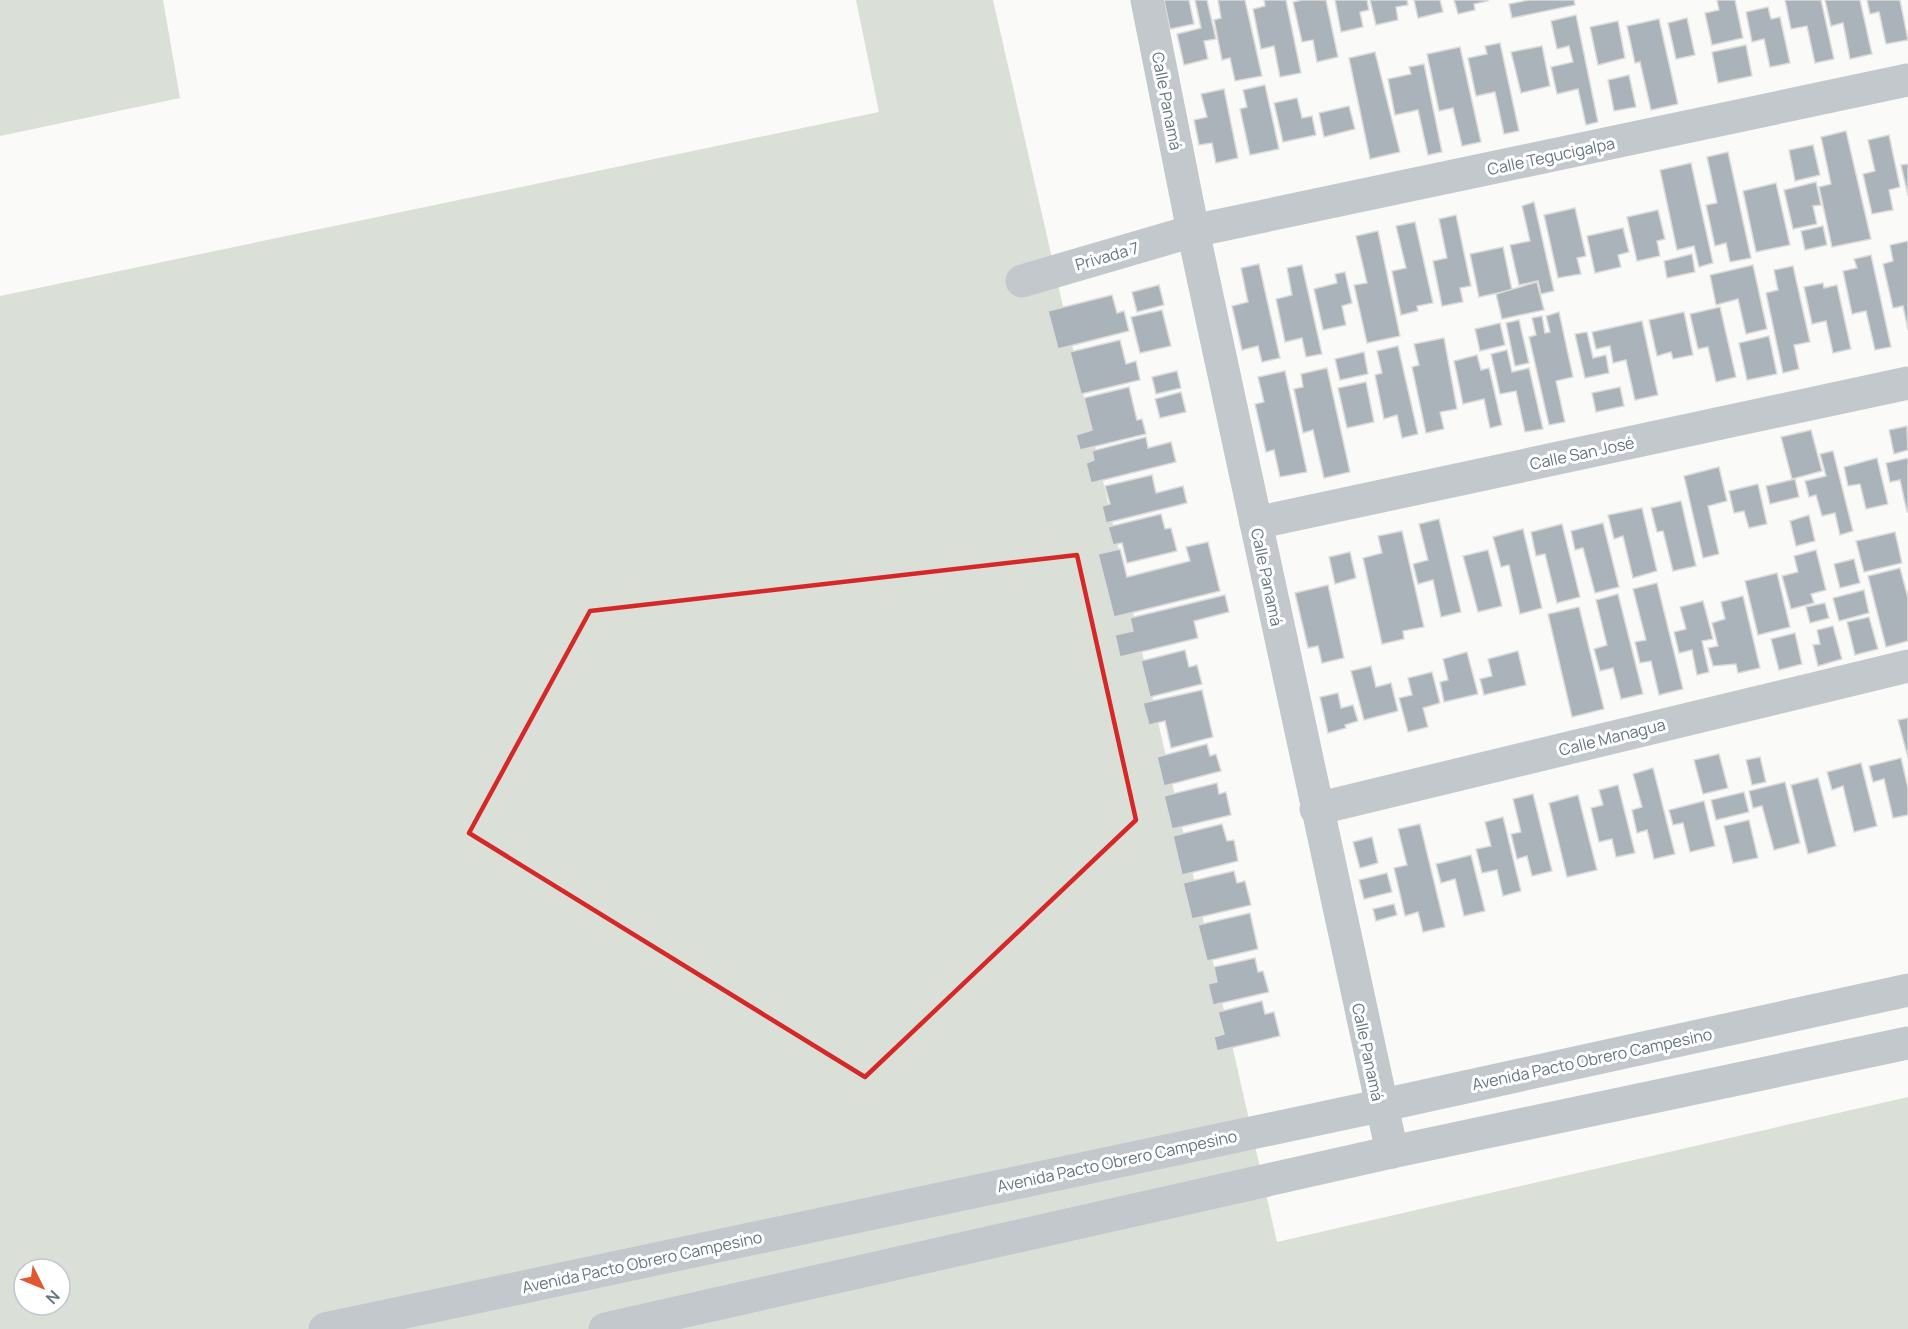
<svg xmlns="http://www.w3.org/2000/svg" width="1908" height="1329" font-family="Manrope,sans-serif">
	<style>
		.green { fill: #dadfd7; fill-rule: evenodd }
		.building { fill: #aab3b9; stroke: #dcdcda; stroke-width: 1.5 }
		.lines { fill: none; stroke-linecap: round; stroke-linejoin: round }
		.minor { stroke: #c3c8cc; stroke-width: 33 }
		.tertiary { stroke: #c3c8cc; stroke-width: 33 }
		.marked { fill: none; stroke: #d62828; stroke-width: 4.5; stroke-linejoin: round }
		.labels { text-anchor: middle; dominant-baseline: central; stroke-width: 6; stroke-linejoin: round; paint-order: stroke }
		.street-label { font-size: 16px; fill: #657683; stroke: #fff }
	</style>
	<rect width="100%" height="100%" fill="#fafaf8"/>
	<g class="green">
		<path d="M0,0H163L180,98L0,136Z"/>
		<path d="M856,0H993L1277,1242L1908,1097V1329H0V296L879,112ZM24,1269H60V1305H24Z"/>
	</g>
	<g class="building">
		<path d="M1164,0H1189L1194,24L1170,29Z"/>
		<path d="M1195,0H1207L1216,39L1204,41L1208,59L1184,65L1177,34L1201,28Z"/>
		<path d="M1218,0H1245L1262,76L1235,81L1230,58L1222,60L1214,20L1221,18Z"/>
		<path d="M1264,0H1286L1301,73L1280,77L1274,46L1261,49L1253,9L1265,6Z"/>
		<path d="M1302,0H1326L1338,57L1317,62L1313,40L1302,42L1293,2Z"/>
		<path d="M1335,0H1367L1369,10L1360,12L1363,27L1341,32Z"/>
		<path d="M1370,0H1407L1408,5L1396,7L1398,20L1376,25Z"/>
		<path d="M1414,0H1440L1443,12L1418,18Z"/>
		<path d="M1454,0H1487L1488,1L1474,4L1475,10L1458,14Z"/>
		<path d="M1529,0H1574L1575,5L1512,18L1509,4Z"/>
		<path d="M1717,0H1735L1743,38L1712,45L1705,13L1719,10Z"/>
		<path d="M1785,0H1821L1834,59L1815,63L1807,26L1791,29Z"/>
		<path d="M1825,0H1860L1872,54L1850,59L1843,23L1831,26Z"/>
		<path d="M1867,0H1900L1908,40L1886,44L1879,12L1870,14Z"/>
		<path d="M1768,7L1771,19L1780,17L1790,63L1770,67L1764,39L1752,42L1746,12Z"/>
		<path d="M1576,15L1598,122L1586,125L1578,89L1557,94L1551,67L1573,62L1569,46L1557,49L1551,21Z"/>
		<path d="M1687,18L1695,55L1676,59L1668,23Z"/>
		<path d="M1659,19L1678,104L1651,110L1640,62L1635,63L1627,26Z"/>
		<path d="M1618,21L1625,58L1598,65L1590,27Z"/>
		<path d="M1500,43L1519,131L1504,134L1495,92L1476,96L1468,58L1487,54L1485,46Z"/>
		<path d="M1746,45L1752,76L1718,83L1712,52Z"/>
		<path d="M1542,46L1550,86L1521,93L1511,52Z"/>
		<path d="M1460,47L1481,142L1462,146L1453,108L1439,111L1427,54Z"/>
		<path d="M1375,52L1400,152L1370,159L1349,58Z"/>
		<path d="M1424,64L1442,152L1428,155L1418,110L1395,115L1388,79L1411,74L1409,67Z"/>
		<path d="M1629,75L1636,107L1614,111L1608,80Z"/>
		<path d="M1265,85L1279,149L1250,155L1240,109L1247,107L1243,90Z"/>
		<path d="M1224,89L1238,158L1216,163L1212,143L1199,145L1194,120L1207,117L1201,94Z"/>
		<path d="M1297,98L1302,118L1312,116L1316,135L1283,142L1274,103Z"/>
		<path d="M1349,106L1355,129L1324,137L1319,113Z"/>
		<path d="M1846,131L1871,239L1832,247L1819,187L1831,184L1821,137Z"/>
		<path d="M1889,135L1900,187L1889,190L1893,210L1872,214L1863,174L1875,171L1868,140Z"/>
		<path d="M1813,145L1820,175L1795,181L1789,150Z"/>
		<path d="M1728,152L1751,258L1730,262L1726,243L1715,246L1706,205L1717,203L1707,157Z"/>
		<path d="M1691,163L1713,263L1699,267L1694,246L1677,250L1660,170Z"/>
		<path d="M1908,164V196L1901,165Z"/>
		<path d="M1816,182L1821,205L1813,206L1817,224L1793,229L1784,190Z"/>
		<path d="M1776,183L1790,245L1756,252L1743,191Z"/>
		<path d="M1534,202L1554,291L1541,294L1538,281L1519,285L1510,245L1530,241L1522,206Z"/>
		<path d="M1575,208L1586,256L1577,258L1581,274L1558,278L1544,215Z"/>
		<path d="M1658,210L1665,239L1657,241L1660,256L1637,261L1627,217Z"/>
		<path d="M1456,215L1471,286L1460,288L1463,302L1442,306L1433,261L1447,258L1439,219Z"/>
		<path d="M1415,222L1433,303L1417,306L1418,311L1401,315L1392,271L1406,268L1396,226Z"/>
		<path d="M1823,226L1827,245L1805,250L1801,231Z"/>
		<path d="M1623,228L1629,252L1618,255L1621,267L1595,273L1587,236Z"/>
		<path d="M1378,231L1400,336L1367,343L1354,285L1367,283L1356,236Z"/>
		<path d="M1908,241V330L1903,306L1893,308L1883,264L1893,261L1890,245Z"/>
		<path d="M1503,247L1512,290L1479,297L1470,254Z"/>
		<path d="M1692,254L1695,272L1667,278L1664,261Z"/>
		<path d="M1871,255L1891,347L1875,350L1866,311L1852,314L1843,271L1857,268L1854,259Z"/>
		<path d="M1259,264L1280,358L1262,362L1258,346L1242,350L1232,306L1248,302L1241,268Z"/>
		<path d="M1302,265L1322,354L1306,357L1302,338L1285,342L1276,299L1292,295L1287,268Z"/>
		<path d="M1753,265L1767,329L1746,334L1738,299L1716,305L1710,275Z"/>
		<path d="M1793,266L1810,342L1794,345L1799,369L1783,373L1766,293L1778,290L1774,270Z"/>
		<path d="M1345,272L1352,303L1342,306L1346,325L1323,330L1314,289L1337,283L1335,274Z"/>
		<path d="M1537,282L1544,310L1502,319L1496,294Z"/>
		<path d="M1823,283L1824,288L1837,285L1851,349L1833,353L1826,321L1812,324L1804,287Z"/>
		<path d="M1159,285L1164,305L1137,312L1132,292Z"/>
		<path d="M1112,295L1117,313L1124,311L1129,331L1058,349L1048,311Z"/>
		<path d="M1720,307L1736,377L1716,382L1708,347L1698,349L1690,314Z"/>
		<path d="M1162,310L1171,346L1140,353L1131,317Z"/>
		<path d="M1559,312L1573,377L1556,381L1565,422L1549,425L1529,337L1536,335L1532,318L1542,316L1545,333L1550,332L1546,316Z"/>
		<path d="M1684,312L1693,355L1673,359L1671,352L1657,356L1649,320Z"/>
		<path d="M1519,320L1529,363L1515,366L1506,323Z"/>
		<path d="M1642,321L1658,395L1635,400L1626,360L1613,363L1610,346L1596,349L1592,332Z"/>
		<path d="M1500,323L1505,345L1480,351L1475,329Z"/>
		<path d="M1587,332L1593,358L1606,355L1609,373L1585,378L1575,334Z"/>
		<path d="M1769,336L1777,374L1747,380L1739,343Z"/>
		<path d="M1444,338L1457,409L1440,412L1444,429L1426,433L1412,367L1419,365L1414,344Z"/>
		<path d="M1120,340L1126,364L1136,361L1140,380L1081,394L1070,352Z"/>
		<path d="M1398,346L1418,434L1402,438L1397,415L1384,419L1375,375L1382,373L1377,351Z"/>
		<path d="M1507,350L1512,372L1529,368L1543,429L1525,432L1516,391L1500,394L1491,354Z"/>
		<path d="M1364,352L1368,374L1340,380L1335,359Z"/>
		<path d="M1477,355L1481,370L1489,368L1502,425L1490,428L1484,399L1463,404L1454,361Z"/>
		<path d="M1327,368L1350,472L1324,478L1313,430L1303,433L1294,389L1303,387L1301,374Z"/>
		<path d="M1177,371L1181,388L1156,394L1152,377Z"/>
		<path d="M1285,371L1307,472L1280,477L1274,450L1266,452L1255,404L1264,402L1258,377Z"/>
		<path d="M1366,382L1374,422L1347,428L1338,388Z"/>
		<path d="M1129,387L1137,420L1142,419L1146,434L1080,450L1076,435L1092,430L1084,398Z"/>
		<path d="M1620,387L1624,406L1596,412L1592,393Z"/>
		<path d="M1181,392L1186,412L1160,418L1155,399Z"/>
		<path d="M1907,426L1908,450L1894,454L1889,430Z"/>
		<path d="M1811,430L1822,471L1792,479L1781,437Z"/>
		<path d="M1146,437L1148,448L1171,442L1176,462L1091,483L1086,463L1094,460L1092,451Z"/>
		<path d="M1833,451L1853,531L1840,535L1835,513L1822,516L1816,495L1809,497L1805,481L1826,476L1820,454Z"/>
		<path d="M1877,458L1888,504L1866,509L1860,484L1848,486L1844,467Z"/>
		<path d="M1908,458V512H1907L1900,480L1890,482L1886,463Z"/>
		<path d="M1719,467L1727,501L1708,506L1719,554L1703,558L1684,476Z"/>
		<path d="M1152,475L1156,493L1183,486L1187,503L1106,523L1102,506L1110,504L1105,486Z"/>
		<path d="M1795,479L1799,497L1770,504L1766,486Z"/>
		<path d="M1758,484L1767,524L1749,528L1744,511L1734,513L1729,491Z"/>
		<path d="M1681,501L1696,566L1673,571L1663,531L1657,532L1651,508Z"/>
		<path d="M1642,508L1657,571L1633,578L1623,536L1614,539L1608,515Z"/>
		<path d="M1161,514L1165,529L1171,528L1177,551L1127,563L1122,543L1113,545L1108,527Z"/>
		<path d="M1809,515L1815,541L1796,546L1790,521Z"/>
		<path d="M1439,519L1461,612L1441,617L1433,580L1418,584L1413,564L1428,560L1419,524Z"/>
		<path d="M1603,523L1619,587L1595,593L1583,548L1575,550L1571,531Z"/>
		<path d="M1562,524L1580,597L1557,603L1545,554L1536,556L1531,532Z"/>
		<path d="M1523,529L1542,608L1520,614L1509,565L1501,567L1493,537Z"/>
		<path d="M1402,531L1424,627L1403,631L1404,639L1382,644L1363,558L1382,553L1378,536Z"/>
		<path d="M1895,532L1902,563L1864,572L1856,541Z"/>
		<path d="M1208,542L1220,591L1114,617L1098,554L1120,549L1127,577L1190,561L1186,547Z"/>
		<path d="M1488,550L1502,606L1478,612L1463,556Z"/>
		<path d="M1816,550L1826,590L1811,594L1814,603L1791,609L1782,576L1798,572L1794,556Z"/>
		<path d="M1350,552L1356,578L1335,584L1329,557Z"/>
		<path d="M1854,559L1860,583L1840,588L1834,564Z"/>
		<path d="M1900,568L1908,598V641L1886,647L1868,576Z"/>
		<path d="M1777,573L1790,627L1758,635L1745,581Z"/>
		<path d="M1657,583L1683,689L1659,695L1651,661L1640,663L1635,642L1646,640L1633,589Z"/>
		<path d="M1328,585L1344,658L1322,663L1318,646L1308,648L1295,593Z"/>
		<path d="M1864,590L1869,613L1839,621L1833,598Z"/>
		<path d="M1618,594L1643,694L1621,699L1613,668L1600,671L1594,649L1607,645L1596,600Z"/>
		<path d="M1225,595L1229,612L1194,621L1198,638L1120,657L1115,635L1133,631L1130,618Z"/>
		<path d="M1743,596L1760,668L1738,673L1736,664L1713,666L1708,648L1718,646L1712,623L1725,619L1721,602Z"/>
		<path d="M1703,601L1713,639L1702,641L1709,672L1697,675L1692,650L1679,653L1674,632L1686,629L1680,607Z"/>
		<path d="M1825,603L1829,618L1810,623L1806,607Z"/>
		<path d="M1579,607L1604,709L1572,717L1548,614Z"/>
		<path d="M1869,617L1878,649L1855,655L1847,622Z"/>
		<path d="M1833,626L1842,659L1818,666L1813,645L1820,644L1817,630Z"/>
		<path d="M1795,633L1802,664L1779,670L1771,639Z"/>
		<path d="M1185,650L1189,667L1197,665L1202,684L1150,697L1141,661Z"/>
		<path d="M1518,651L1526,685L1484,695L1480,679L1492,676L1488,659Z"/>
		<path d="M1467,652L1478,694L1444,702L1440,682L1448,680L1443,659Z"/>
		<path d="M1371,666L1376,687L1391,683L1398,711L1364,720L1351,671Z"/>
		<path d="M1432,672L1440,703L1423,708L1428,727L1408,732L1399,698L1412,695L1408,678Z"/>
		<path d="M1202,690L1213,737L1171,748L1165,721L1149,725L1143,703Z"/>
		<path d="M1338,693L1341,708L1353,705L1358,721L1345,725L1346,728L1328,733L1320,697Z"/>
		<path d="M1908,718V758L1898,720Z"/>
		<path d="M1207,744L1210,756L1216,754L1221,771L1164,786L1157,757Z"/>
		<path d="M1719,754L1728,788L1703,794L1694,760Z"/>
		<path d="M1760,757L1766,782L1752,785L1746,760Z"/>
		<path d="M1901,758L1908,788V815L1893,818L1884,779L1873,782L1869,766Z"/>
		<path d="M1861,763L1877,826L1854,832L1843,786L1832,790L1827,772Z"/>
		<path d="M1653,768L1675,854L1654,859L1647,830L1637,833L1632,810L1642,807L1633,774Z"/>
		<path d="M1818,778L1836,846L1808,854L1791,785Z"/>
		<path d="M1785,782L1800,843L1774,850L1762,806L1753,808L1749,791Z"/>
		<path d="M1217,783L1219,794L1226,792L1231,815L1172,829L1164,796Z"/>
		<path d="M1618,785L1635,853L1616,857L1612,839L1599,842L1591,808L1603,805L1599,790Z"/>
		<path d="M1744,792L1749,812L1716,820L1711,800Z"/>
		<path d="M1533,794L1552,871L1532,876L1527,856L1517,859L1511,834L1521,832L1513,799Z"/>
		<path d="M1578,795L1597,870L1567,877L1549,803Z"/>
		<path d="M1704,801L1715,846L1690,852L1683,823L1673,825L1669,810Z"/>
		<path d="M1503,817L1521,891L1503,896L1497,870L1482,873L1476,849L1491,846L1485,822Z"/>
		<path d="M1749,820L1758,858L1733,863L1724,826Z"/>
		<path d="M1222,824L1227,841L1234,840L1238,861L1182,875L1173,836Z"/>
		<path d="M1420,824L1445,927L1423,932L1418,912L1405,916L1394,868L1407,865L1398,829Z"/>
		<path d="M1372,837L1378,863L1360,868L1353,842Z"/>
		<path d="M1471,855L1485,911L1464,916L1455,879L1441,883L1436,864Z"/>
		<path d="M1234,871L1237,883L1245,881L1251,905L1192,919L1183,883Z"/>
		<path d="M1387,873L1392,892L1364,899L1359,880Z"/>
		<path d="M1394,904L1397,915L1376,921L1373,909Z"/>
		<path d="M1250,913L1258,949L1207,961L1198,925Z"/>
		<path d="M1255,958L1258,972L1263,971L1269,992L1213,1005L1208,984L1217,982L1214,967Z"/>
		<path d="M1262,1001L1265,1014L1274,1012L1280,1036L1217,1051L1214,1037L1224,1034L1218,1012Z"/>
	</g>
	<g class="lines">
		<g class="minor">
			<path d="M1147,0L1193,231L1392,1152"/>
			<path d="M1022,281L1193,231L1908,80"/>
			<path d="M1256,523L1908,383"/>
			<path d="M1316,809L1908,666"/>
		</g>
		<g class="tertiary">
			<path d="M325,1329L1379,1106L1908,990"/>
			<path d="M605,1329L1392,1152L1908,1043"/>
		</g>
	</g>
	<path class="marked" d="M1077,555L1136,820L865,1077L469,833L590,611Z"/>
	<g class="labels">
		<g class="street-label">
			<text transform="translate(1167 101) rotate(79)">Calle Panamá</text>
			<text transform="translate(1551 156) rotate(-12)">Calle Tegucigalpa</text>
			<text transform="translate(1107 256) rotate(-16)">Privada 7</text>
			<text transform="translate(1582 453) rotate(-12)">Calle San José</text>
			<text transform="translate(1267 577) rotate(78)">Calle Panamá</text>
			<text transform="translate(1612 737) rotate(-14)">Calle Managua</text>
			<text transform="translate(1368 1052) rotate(78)">Calle Panamá</text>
			<text transform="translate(1592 1059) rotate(-12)">Avenida Pacto Obrero Campesino</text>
			<text transform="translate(1117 1161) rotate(-12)">Avenida Pacto Obrero Campesino</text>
			<text transform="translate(642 1262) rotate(-12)">Avenida Pacto Obrero Campesino</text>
		</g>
	</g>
	<g transform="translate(42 1287) rotate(133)"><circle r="28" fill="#ffffff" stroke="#c1c8cd" stroke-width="1.5"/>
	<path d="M0-4.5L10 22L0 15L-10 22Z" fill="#e4572e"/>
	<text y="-9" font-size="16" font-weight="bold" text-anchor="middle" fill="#657683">N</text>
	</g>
</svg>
